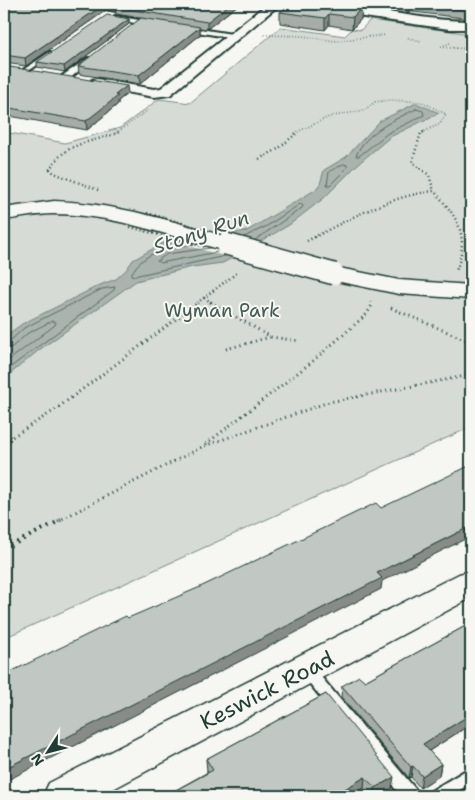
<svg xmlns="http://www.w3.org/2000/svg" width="475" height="800" font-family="'Shantell Sans',sans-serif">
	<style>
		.green { fill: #d6dbd6; stroke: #7a8c85 }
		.water { fill: #aab3ae; stroke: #72847d }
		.pier { fill: #f6f6f2 }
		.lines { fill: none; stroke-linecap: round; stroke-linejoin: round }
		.shore { stroke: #576c65; stroke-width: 1 }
		.lane-casing { stroke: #1f3d34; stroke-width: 4 }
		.street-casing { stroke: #1f3d34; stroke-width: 4 }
		.secondary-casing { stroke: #1f3d34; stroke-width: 3 }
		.path-far3 { stroke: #1f3d34; stroke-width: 2; stroke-dasharray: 0.5 2.5; stroke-linecap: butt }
		.path-far2 { stroke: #1f3d34; stroke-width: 2.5; stroke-dasharray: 1 3; stroke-linecap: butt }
		.path-far1 { stroke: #1f3d34; stroke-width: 3; stroke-dasharray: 1 4; stroke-linecap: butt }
		.path { stroke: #1f3d34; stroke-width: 4; stroke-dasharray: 2 5; stroke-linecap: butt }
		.lane { fill: #f6f6f2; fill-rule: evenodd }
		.street { fill: #f6f6f2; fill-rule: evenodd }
		.secondary { fill: #f6f6f2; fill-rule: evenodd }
		.secondary-bridge-casing { stroke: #1f3d34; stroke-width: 24; stroke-linecap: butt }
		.path-bridge { stroke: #1f3d34; stroke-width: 2.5; stroke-dasharray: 1 3; stroke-linecap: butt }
		.secondary-bridge { stroke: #f6f6f2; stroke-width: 21 }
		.wall { fill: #a6aca8; stroke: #1f3d34 }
		.shaded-wall { fill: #878c88; stroke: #1f3d34 }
		.building { fill: #c1c8c3; stroke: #1f3d34 }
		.labels { text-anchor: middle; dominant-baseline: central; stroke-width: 4; stroke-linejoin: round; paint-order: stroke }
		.park-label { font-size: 19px; fill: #445d54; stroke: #f6f6f2 }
		.water-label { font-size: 20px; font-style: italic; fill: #425a52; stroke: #f6f6f2 }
		.near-street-label { font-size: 22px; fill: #1f3d34; stroke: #f6f6f2 }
	</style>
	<rect width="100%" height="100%" fill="#f6f6f2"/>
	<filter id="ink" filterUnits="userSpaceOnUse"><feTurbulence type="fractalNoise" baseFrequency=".02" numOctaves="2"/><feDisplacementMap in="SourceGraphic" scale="10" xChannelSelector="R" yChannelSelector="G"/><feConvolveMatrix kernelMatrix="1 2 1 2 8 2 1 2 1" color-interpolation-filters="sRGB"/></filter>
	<g filter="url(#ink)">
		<path class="green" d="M370,20L471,34V427L4,638V132L65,143L120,128L159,99L190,103L281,27L345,36L352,29L361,30Z"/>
		<path class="water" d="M416,103L439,113L390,137L358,164L324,198L289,225L223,263L192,267L136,281L39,350L4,379V340L11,332L22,324L100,285L116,279L126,270L133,260L163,243L247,231L315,190L320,184L324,170L346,157L380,121Z"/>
		<path class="pier" d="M226,232L265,243L235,259L168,240Z"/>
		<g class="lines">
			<g class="shore">
				<path d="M416,109L423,111L424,115L388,133L359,156H356C364,133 396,119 416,109Z"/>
				<path d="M344,164L347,165V168L330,185H327L329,172Z"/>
				<path d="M244,237L267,226L300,204L303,205L302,208L255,240"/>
				<path d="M195,244C171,247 142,251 131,275L134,276L225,256"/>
				<path d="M210,248L167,254L157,261L160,263L217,252"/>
				<path d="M4,343L9,342L24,328L102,289L115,287L114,290L4,372"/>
				<path d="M4,349L12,347L28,333L52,321L56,322L55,325L4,364"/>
			</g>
			<g class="lane-casing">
				<g id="lane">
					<path d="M80,4H94L119,9L116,11Z"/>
					<path d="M358,4H364L356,12H352V10Z"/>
					<path d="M115,16L151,22L154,24L151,26L113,19L112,18Z"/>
					<path d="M187,27L232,34L235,36L232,38L185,30V28Z"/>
					<path d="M50,52L53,54L52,55L27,72H23V70Z"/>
					<path d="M88,58L93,59L68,80H62V76Z"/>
					<path d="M307,664L312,666L417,791L419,796H401L302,674L300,670L302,666Z"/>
					<path d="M471,767V783L450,796H429L431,791Z"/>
				</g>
			</g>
			<g class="street-casing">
				<g id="street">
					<path d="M267,4H280L170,95L154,97L97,87L92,86L90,83L92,80L97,79L154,89L161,88Z"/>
					<path d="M294,4C353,0 412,21 471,21V29H449L300,8Z"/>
				</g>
			</g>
			<g class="secondary-casing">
				<g id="secondary">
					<path d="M54,201C116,203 175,222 234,239L237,244L234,249L226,251C168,236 114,214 53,214C37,214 20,218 4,220V208Z"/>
					<path d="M334,267L399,280L471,285V299L399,294L326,279L322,274L326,269Z"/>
					<path d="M471,571V598L100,796H43L49,783L459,574Z"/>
				</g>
			</g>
			<g class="path-far3">
				<path d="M264,35L302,36L335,41L385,35"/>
				<path d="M408,38L421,41"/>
				<path d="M450,43L440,47L471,49"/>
				<path d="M116,133L148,110"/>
				<path d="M295,133L329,117L365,110L375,102L389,100L422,102L446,114L440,124L421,133"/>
			</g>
			<g class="path-far2">
				<path d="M424,132L421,133L412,162L429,175L434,191"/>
				<path d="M259,159L278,149L298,132"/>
				<path d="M98,190L54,173L50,169C67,140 91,144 119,132"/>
				<path d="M307,241C347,220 389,196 434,191C458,218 470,235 456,271"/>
				<path d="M204,298L213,303"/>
				<path d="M197,303L238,272"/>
			</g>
			<g class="path-far1">
				<path d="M210,302L271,337L300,341"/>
				<path d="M391,308L471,342"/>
				<path d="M226,349L270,337"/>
				<path d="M4,442L52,412L199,302"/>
				<path d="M206,444L313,361L367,314L372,305L371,302"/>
				<path d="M58,521L204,446L329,402L471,375"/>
			</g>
			<path class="path" d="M4,549L61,520"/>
			<use href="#lane" class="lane"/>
			<use href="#street" class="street"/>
			<use href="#secondary" class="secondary"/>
			<g class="secondary-bridge-casing">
				<path id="secondary-bridge" d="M226,244L334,274"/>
			</g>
			<g class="path-bridge">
				<path d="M147,213L207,230"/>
				<path d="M130,227L204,247"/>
			</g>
			<use href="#secondary-bridge" class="secondary-bridge"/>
		</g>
		<g class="wall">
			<path d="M4,4H116L114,5L105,4V11L26,66L4,63Z"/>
			<path d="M119,4H239L207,29L200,28V35L140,84L79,74L78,66L146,19L116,14L115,7Z"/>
			<path d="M291,4H356L354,5L341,4L361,19L352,29L329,25L325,30L280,23V12Z"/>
			<path d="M364,4H466V5H471V20V19L364,6Z"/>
			<path d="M129,19V24L65,72L37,67V62Z"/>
			<path d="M4,66L128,93L118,101V104L87,130L4,115Z"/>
			<path d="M471,623V724L429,751L441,764L439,776L420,788L411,777L409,778L341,697L342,686L365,681Z"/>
			<path d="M326,694L392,788L379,796H371L364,788L351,796H165L208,772L207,771L206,759Z"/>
		</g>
		<g class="shaded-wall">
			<path d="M105,4V11L26,66L25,58Z"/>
			<path d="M230,4H239L207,29V22Z"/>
			<path d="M362,7L361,19L352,29L353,17Z"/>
			<path d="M329,14V25L325,30V18Z"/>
			<path d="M129,19V24L65,72L64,66Z"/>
			<path d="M200,27V35L140,84L139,75Z"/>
			<path d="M127,86L128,93L118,101V104L87,130L86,121L115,95Z"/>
			<path d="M471,526V536L382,581L381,589L4,782V769L377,573Z"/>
			<path d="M471,714V724L421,756L423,744Z"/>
			<path d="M441,764L439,776L420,788L422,776Z"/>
			<path d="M413,766L411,777L409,778L411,767Z"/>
			<path d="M365,777L364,788L351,796H333Z"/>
			<path d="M394,777L392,788L379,796H374L375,788Z"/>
		</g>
		<g class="building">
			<path d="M4,4H105L25,58L4,55Z"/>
			<path d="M119,4H230L207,22L115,7Z"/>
			<path d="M291,4H339L362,7L353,17L329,14L325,18L280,12Z"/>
			<path d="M407,4H462L471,5V11Z"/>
			<path d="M107,15L129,19L64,66L37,62Z"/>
			<path d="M141,18L200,27L139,75L78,66Z"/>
			<path d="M4,66L127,86L115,95L118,96L86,121L4,107Z"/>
			<path d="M471,465V526L377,573L382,578L4,769V675L126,616L128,618L198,588L376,503L381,508Z"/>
			<path d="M471,623V714L423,744L441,764L422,776L413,766L411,767L342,686L359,676L365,681Z"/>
			<path d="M326,694L394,777L375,788L365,777L333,796H165L213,770L206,759Z"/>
		</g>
	</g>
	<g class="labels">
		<g class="park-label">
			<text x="222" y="310">Wyman Park</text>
		</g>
		<g class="water-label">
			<text transform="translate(201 232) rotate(-18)">Stony Run</text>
		</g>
		<g class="near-street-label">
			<text transform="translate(267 690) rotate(-27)">Keswick Road</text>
		</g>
	</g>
	<rect width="475" height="800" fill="none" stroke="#f6f6f2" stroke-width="20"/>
	<rect x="10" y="10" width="455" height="780" fill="none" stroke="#1f3d34" stroke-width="2" filter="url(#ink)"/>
	<g transform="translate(48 752) rotate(234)" stroke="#f6f6f2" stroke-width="4" paint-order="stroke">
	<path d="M0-4L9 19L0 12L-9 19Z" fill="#1f3d34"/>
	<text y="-8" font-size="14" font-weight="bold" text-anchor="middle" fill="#1f3d34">N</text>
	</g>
</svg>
